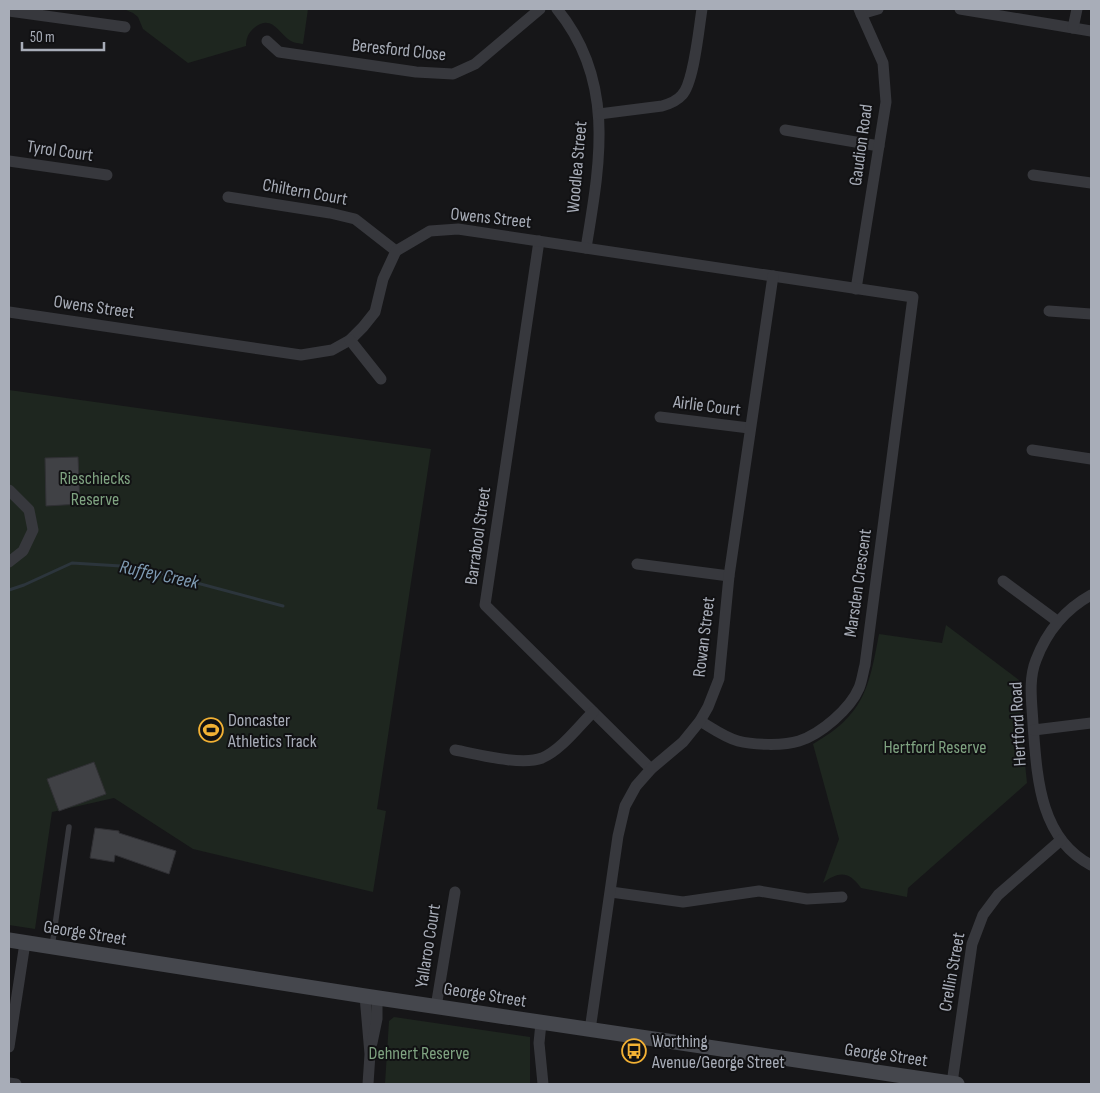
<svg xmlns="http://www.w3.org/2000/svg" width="1100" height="1093" font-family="'Sofia Sans Condensed',sans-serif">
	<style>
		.green { fill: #1e261f }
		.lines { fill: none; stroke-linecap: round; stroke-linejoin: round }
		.stream { stroke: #2c353c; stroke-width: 3 }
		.building { fill: #404145; stroke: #303034 }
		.lane { stroke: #37383d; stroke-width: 5.5 }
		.street { stroke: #37383d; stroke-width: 11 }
		.secondary { stroke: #45474d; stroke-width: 15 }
		.labels { text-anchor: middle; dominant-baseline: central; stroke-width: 4; stroke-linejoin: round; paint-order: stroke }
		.street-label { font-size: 18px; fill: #a8adb8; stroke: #111113 }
		.park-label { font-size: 18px; fill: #7fa381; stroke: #111113 }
		.poi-label { font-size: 18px; fill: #a8adb8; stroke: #111113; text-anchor: start }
		.water-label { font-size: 19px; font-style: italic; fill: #7f9bb3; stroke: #111113 }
	</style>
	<rect width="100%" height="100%" fill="#161618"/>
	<g class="green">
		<path d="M126,9H308L303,44C299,43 294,43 291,41C279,34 272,13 254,28C248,33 246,39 246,46L188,63L143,29L138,17L133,13L126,10Z"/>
		<path d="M9,390L431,449L377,809L386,811L373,892L193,849L114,798L52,812L35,929L9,925Z"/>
		<path d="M946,625L1019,680L1021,724L1027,783L908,888L907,897L861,888C849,871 839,871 823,883L839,839L813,744C864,715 869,688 879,634L942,643Z"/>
		<path d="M394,1017L530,1037V1083L385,1084L389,1021Z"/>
	</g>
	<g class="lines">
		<path class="stream" d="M9,590L24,585L72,563L137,567L283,606"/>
	</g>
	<g class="building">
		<path d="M78,457L80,504L46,506L45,458Z"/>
		<path d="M94,762L106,794L59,811L47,779Z"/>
		<path d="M95,828L119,831V833L176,851L169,874L115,855L114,862L90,858Z"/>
	</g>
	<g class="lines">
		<path class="lane" d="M52,947L69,827"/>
		<g class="street">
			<path d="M557,9C616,81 600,163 586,248"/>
			<path d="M960,9L1091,31"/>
			<path d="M9,11L125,27"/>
			<path d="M861,14L878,9"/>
			<path d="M1073,28L1077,9"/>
			<path d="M267,41L279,52L416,72L453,74L475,64L540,9"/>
			<path d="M599,114L662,106C669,104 677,101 682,95C694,83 699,27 702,9"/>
			<path d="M785,130L879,146"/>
			<path d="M9,161L107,175"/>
			<path d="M1033,175L1091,183"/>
			<path d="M228,197L330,213L355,219L396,251"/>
			<path d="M539,241L485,605L651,769"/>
			<path d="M856,289L886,102L883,63L859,9"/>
			<path d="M1049,311L1091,314"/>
			<path d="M9,312L301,355L332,350L350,340L363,327L375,312L383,279L396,251L430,231L458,229L913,297L865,665C863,672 862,681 859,688C850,709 821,734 799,741C784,746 753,745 738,741C724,737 712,728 700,721"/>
			<path d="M350,340L381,379"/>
			<path d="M660,417L749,428"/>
			<path d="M1032,450L1091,459"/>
			<path d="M9,490L29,510L33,530L23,551L9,562"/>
			<path d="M637,564L729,576"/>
			<path d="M1003,581L1057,621"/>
			<path d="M1091,595C1064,610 1047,631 1036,660C1028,680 1032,703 1033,724C1037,776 1039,838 1091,865"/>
			<path d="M1034,730L1091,723"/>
			<path d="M455,750C477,754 521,766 542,758C561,750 579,726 593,712"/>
			<path d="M611,892L683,902L759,891L807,899L842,897"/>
			<path d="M365,996L370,1054L368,1084"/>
			<path d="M436,1007L455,892"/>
			<path d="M541,1023L539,1043L543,1084"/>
			<path d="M590,1030L618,836L625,806L636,786L651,769L683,742L700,721L708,707L719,679L729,576L773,276"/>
			<path d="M372,1043L377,1019V998"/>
			<path d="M9,1047L25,943"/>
			<path d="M9,1083L16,1084"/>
			<path d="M952,1083L972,944L983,915L998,895L1061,840"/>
		</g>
		<path class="secondary" d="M9,940L365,996L957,1084"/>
	</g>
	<defs>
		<g id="stadium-ring" transform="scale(1.25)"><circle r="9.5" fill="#111113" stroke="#f2b134" stroke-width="1.5"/><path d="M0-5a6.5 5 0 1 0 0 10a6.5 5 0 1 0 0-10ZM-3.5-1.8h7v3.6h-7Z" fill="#f2b134"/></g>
		<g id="bus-ring" transform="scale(1.25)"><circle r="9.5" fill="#111113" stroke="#f2b134" stroke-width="1.5"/><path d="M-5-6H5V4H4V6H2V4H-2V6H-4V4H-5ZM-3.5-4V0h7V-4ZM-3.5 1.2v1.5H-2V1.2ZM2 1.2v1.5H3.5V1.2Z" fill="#f2b134"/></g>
	</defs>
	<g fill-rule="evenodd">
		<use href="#stadium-ring" x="211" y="730"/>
		<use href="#bus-ring" x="634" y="1051"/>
	</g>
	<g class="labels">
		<g class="street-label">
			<text transform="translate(399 50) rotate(6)">Beresford Close</text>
			<text transform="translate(861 145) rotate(-82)">Gaudion Road</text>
			<text transform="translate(60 151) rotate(8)">Tyrol Court</text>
			<text transform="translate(577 167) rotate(-85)">Woodlea Street</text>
			<text transform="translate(305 192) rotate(10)">Chiltern Court</text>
			<text transform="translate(491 218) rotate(6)">Owens Street</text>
			<text transform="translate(94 307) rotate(8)">Owens Street</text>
			<text transform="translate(707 406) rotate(7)">Airlie Court</text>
			<text transform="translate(478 536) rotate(-82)">Barrabool Street</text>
			<text transform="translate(858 583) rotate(-82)">Marsden Crescent</text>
			<text transform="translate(704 637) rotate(-83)">Rowan Street</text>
			<text transform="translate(1018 724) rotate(-93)">Hertford Road</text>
			<text transform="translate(85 933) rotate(9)">George Street</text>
			<text transform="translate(428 946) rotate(-81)">Yallaroo Court</text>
			<text transform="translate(952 972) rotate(-80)">Crellin Street</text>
			<text transform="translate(485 995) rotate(9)">George Street</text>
			<text transform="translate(886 1055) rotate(8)">George Street</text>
		</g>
		<g class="park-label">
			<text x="95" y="478">Rieschiecks<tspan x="95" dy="21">Reserve</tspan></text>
			<text x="935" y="747">Hertford Reserve</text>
			<text x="419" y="1053">Dehnert Reserve</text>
		</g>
		<g class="poi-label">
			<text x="228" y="720">Doncaster<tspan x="228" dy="21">Athletics Track</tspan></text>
			<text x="652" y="1041">Worthing<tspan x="652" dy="21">Avenue/George Street</tspan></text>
		</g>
		<g class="water-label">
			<text transform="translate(159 575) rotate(12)">Ruffey Creek</text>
		</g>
	</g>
	<rect width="1100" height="1093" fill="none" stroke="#a8adb8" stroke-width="20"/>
	<path d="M22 42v8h82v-8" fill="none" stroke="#a8adb8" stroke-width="2.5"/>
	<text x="30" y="42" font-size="15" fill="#a8adb8" stroke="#111113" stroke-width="4" paint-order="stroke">50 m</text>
</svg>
